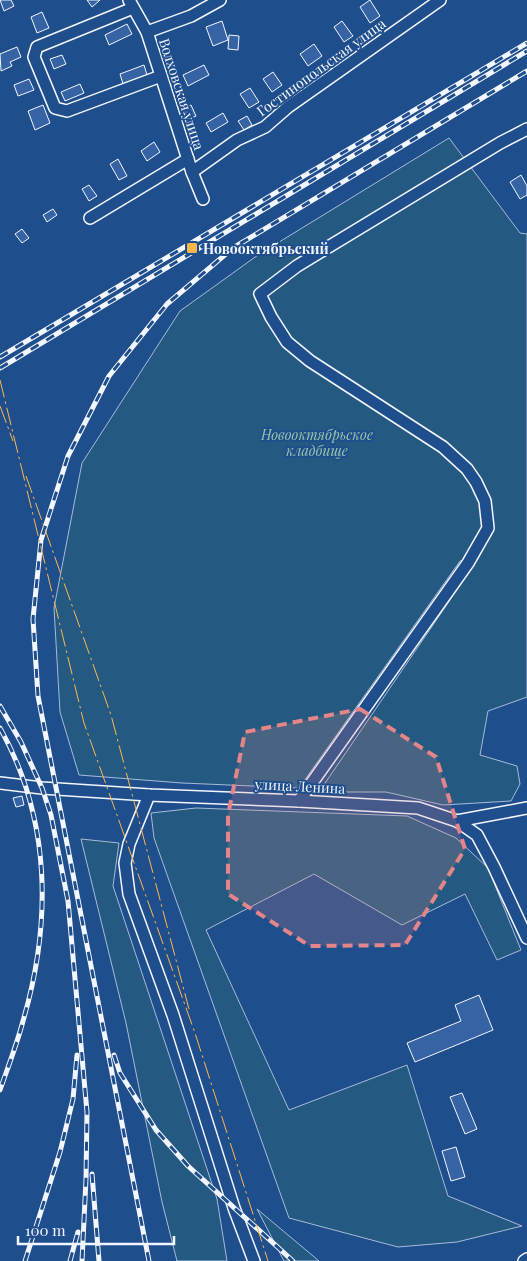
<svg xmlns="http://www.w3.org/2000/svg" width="527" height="1261" font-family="'Playfair Display',serif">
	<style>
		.green { fill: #245a82; stroke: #a8bbd7 }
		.building { fill: #3563a3; stroke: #f2f6ff }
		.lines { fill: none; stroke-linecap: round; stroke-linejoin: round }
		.minor-casing { stroke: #f2f6ff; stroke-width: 14 }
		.minor { stroke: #1f4e8c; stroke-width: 11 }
		.rail-casing { stroke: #f2f6ff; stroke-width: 5 }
		.rail { stroke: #1f4e8c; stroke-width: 3; stroke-dasharray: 9; stroke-linecap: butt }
		.power { stroke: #ffb74d; stroke-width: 1; stroke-dasharray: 18 4 2.5 4; stroke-linecap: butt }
		.marked { fill: #e38589; fill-opacity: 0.2; stroke: #e38589; stroke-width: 4; stroke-dasharray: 10 6; stroke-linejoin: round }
		.poi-dot { fill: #ffb74d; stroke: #1f4e8c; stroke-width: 2 }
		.labels { text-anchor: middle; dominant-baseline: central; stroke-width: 4; stroke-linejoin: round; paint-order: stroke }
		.street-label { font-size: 14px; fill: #f2f6ff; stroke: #1f4e8c }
		.poi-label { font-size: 14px; font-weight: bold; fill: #f2f6ff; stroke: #1f4e8c; text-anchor: start }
		.park-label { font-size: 14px; font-style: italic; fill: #97c8a6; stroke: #1f4e8c }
	</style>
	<rect width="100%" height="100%" fill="#1f4e8c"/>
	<g class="green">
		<path d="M449,138L520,233L527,234V697L488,711L480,755L517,766L520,784L511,801L443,805L386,792H319L478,559L460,561L299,788L182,783L79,775L60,712L54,608L82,463L180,311L258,255Z"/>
		<path d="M196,808L407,816L456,838L488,868L521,950L497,960L465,894L402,925L314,874L206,930L289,1110L407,1065L448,1196L522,1226L457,1242L398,1247L289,1218L154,838L151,813Z"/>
		<path d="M81,839L119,843L113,886L217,1199L227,1261H177L162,1202L126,1023Z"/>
		<path d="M257,1209L319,1261H284Z"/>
	</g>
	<g class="building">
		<path d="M0,0H11L14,6L4,11Z"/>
		<path d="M87,0H100L92,7Z"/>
		<path d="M370,0L380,16L370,23L360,7Z"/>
		<path d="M42,12L49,28L37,33L31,17Z"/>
		<path d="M222,21L228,40L213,46L206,27Z"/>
		<path d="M342,21L353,36L344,42L334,27Z"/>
		<path d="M127,24L132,34L109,45L105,35Z"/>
		<path d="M229,35L239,36L238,50L228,49Z"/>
		<path d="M314,44L322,56L308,66L300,54Z"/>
		<path d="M17,47L21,57L10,62L12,66L1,71L0,54Z"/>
		<path d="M62,55L66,64L54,69L50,59Z"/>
		<path d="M144,65L147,75L123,84L120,74Z"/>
		<path d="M204,65L209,75L188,86L183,75Z"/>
		<path d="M273,72L282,85L272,92L263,79Z"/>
		<path d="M29,79L34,90L18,96L14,85Z"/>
		<path d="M80,84L84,93L65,101L61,92Z"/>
		<path d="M250,88L259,102L249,108L240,94Z"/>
		<path d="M43,105L50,123L35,130L28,111Z"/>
		<path d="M191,105L196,116L187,120L182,109Z"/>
		<path d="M223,113L228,122L211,132L206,123Z"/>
		<path d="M247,116L252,125L244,130L238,121Z"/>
		<path d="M154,142L160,152L147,161L141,151Z"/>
		<path d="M118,159L127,176L119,180L110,164Z"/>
		<path d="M521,175L527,186V195L520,199L510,182Z"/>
		<path d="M89,185L97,196L89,201L82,189Z"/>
		<path d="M53,209L57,215L47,222L43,215Z"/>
		<path d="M22,229L29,238L22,243L15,234Z"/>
		<path d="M22,796L24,805L16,807L13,798Z"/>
		<path d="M479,995L493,1030L415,1062L407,1043L461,1021L455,1005Z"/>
		<path d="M462,1093L477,1129L465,1134L450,1097Z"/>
		<path d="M456,1147L465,1177L451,1181L442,1151Z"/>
	</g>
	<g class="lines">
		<g class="minor-casing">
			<g id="minor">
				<path d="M129,0L147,32L192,172L203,199"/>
				<path d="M133,8L37,47L34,57L55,108L67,111L161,76"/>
				<path d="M147,32L191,16L220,0"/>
				<path d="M192,172L237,140L265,127L288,107L440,0"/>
				<path d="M90,218L188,159"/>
				<path d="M0,783L42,788L149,795L299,801L418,808L457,821L477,835L494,867L527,938"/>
				<path d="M149,795L129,844L125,863L129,894L173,1015L234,1208L254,1261"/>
				<path d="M299,801L468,563L488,528L485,501L476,482L467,469L443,447L310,361L287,342L271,317L260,294L297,266L500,143L527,129"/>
				<path d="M457,821L527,808"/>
				<path d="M524,1261L527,1259"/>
			</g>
		</g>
		<use href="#minor" class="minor"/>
		<g class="rail-casing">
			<g id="rail">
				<path d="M0,357L527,43"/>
				<path d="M0,368L527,51"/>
				<path d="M0,706L21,742L42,788L51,815L68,901L87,1112L86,1179L82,1261"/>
				<path d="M0,728C51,819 52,922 23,1021C17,1044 8,1067 0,1090"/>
				<path d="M114,1055L120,1073L156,1130L188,1166L293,1261"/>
				<path d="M92,1174L99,1261"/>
				<path d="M25,1261L60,1152L73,1099L77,1055"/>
				<path d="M70,1261L78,1232"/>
				<path d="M149,1261L38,696L33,619L41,540L68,456L109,376L167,304L233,248L527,71"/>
			</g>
		</g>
		<use href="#rail" class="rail"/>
		<g class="power">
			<path d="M0,380L84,723L195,1033L268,1261"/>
			<path d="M0,406L13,441"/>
			<path d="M26,476L111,715L189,1009"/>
		</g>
	</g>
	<path class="marked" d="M360,709L436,757L465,849L405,945L310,946L228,894V815L245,732Z"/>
	<rect class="poi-dot" x="186" y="242" width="12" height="12" rx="2.5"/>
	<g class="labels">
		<g class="street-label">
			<text transform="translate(321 67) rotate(-36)">Гостинопольская улица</text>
			<text transform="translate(182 94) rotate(72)">Волховская улица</text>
			<text transform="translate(300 786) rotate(3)">улица Ленина</text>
		</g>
		<g class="poi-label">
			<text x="203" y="248">Новооктябрьский</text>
		</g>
		<g class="park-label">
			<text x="317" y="434">Новооктябрьское<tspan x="317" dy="16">кладбище</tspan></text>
		</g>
	</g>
	<path d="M18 1236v8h156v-8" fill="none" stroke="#f2f6ff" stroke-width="2.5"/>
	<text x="25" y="1236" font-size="15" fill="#f2f6ff" stroke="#1f4e8c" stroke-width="4" paint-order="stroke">100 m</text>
</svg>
